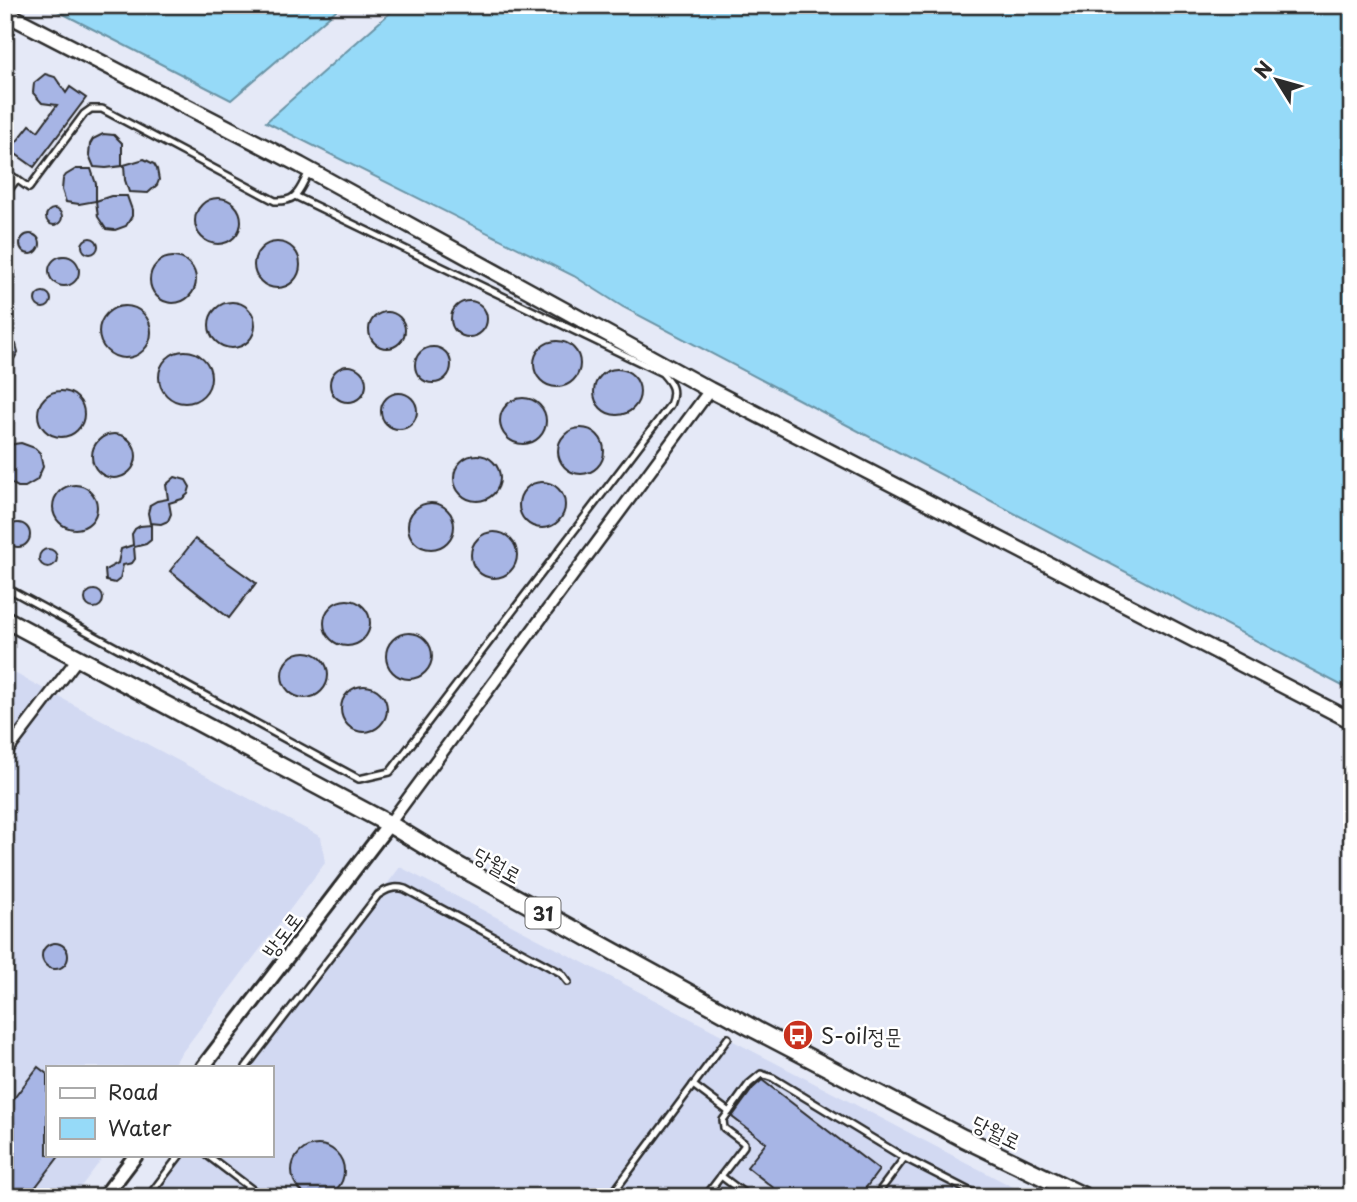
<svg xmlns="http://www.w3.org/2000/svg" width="1357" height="1202" font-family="'Playpen Sans','Poor Story',sans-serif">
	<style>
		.built { fill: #d2d9f2 }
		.water { fill: #96daf8; stroke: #6b94a6; stroke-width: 2 }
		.building { fill: #a7b5e5; stroke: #2b2b2b; stroke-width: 2 }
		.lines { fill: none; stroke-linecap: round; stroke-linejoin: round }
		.service-casing { stroke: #2b2b2b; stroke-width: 10 }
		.minor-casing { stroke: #2b2b2b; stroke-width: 15 }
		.tertiary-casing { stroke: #2b2b2b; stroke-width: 18 }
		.secondary-casing { stroke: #2b2b2b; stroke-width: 19 }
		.primary-casing { stroke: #2b2b2b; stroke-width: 21 }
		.service { stroke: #fff; stroke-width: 5 }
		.minor { stroke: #fff; stroke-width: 10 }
		.tertiary { stroke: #fff; stroke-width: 12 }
		.secondary { stroke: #fff; stroke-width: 14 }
		.primary { stroke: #fff; stroke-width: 16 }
		.labels { text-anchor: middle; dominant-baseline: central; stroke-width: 5; stroke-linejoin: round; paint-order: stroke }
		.shield { fill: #fff; stroke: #6b6b6b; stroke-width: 2 }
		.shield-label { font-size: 19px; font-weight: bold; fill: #2b2b2b }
		.street-label { font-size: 21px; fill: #2b2b2b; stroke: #fff }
		.poi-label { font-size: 21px; fill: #2b2b2b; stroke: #fff; text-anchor: start }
	</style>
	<rect width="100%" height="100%" fill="#e5e9f7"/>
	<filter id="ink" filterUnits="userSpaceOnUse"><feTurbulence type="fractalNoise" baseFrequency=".0143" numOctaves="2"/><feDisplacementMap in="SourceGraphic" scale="14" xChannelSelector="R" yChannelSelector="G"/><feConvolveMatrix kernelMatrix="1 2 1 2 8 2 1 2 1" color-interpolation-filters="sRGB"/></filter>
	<g filter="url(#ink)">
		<g class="built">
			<path d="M5,668L321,837L325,863L171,1067H47V1155H105L73,1197H5Z"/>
			<path d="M400,867L1032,1197H153L184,1155H271V1067H250Z"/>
		</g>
		<g class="water">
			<path d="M46,5H342L231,100Z"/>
			<path d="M399,5H1352V691L623,307L574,276L266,122Z"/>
		</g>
		<g class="building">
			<path d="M45,74L55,77L66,93L70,87L86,98L34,167L10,150L30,125L38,131L57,105L42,103L33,93L34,83Z"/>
			<path d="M103,134L114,135L122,143V166L106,168L94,167L89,155L90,144L93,139Z"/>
			<path d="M144,159L154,164L157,169L159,180L157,185L148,193L129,192L125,180L124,165Z"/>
			<path d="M76,169H91L96,184V201L79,204L66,202L62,190L63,179L66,175Z"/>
			<path d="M111,196H127L132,210V216L126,226L115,230L106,229L98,217L96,201Z"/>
			<circle cx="218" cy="221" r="23"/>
			<circle cx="54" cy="217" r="8"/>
			<circle cx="30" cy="244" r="10"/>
			<circle cx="90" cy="246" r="8"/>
			<circle cx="277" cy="265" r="23"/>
			<path d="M5,253L15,272L14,278L5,286Z"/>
			<circle cx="64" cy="271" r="15"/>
			<circle cx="173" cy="280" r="23"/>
			<circle cx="43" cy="300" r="8"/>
			<circle cx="469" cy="319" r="18"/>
			<circle cx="232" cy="325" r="23"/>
			<circle cx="125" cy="332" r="26"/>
			<circle cx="387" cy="330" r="18"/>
			<path d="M5,336L16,344L18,352L14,359L5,365Z"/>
			<circle cx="557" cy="364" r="23"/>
			<circle cx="433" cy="365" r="18"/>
			<circle cx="185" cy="377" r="26"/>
			<circle cx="348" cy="384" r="18"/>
			<circle cx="617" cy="392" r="23"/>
			<circle cx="61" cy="414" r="23"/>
			<circle cx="399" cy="411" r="18"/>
			<circle cx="523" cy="421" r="23"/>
			<circle cx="581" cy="451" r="23"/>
			<circle cx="114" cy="456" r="22"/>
			<path d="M21,443L35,448L40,453L43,467L37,480L25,487H18L5,480V450L14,444Z"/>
			<circle cx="477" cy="478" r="23"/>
			<path d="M175,477L186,480L190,487L188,494L182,499L169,503L171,514L168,521L161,524L150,523L148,513L150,505L157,501L168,499L166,485Z"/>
			<circle cx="542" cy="505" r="23"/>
			<circle cx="75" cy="507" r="22"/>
			<circle cx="431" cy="526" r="23"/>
			<circle cx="18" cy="535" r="12"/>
			<path d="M151,525V540L146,544L134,547L135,559L132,563L123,565L120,579L115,583L106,581L105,570L118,563L121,549L133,545L132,534L135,529L140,526Z"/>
			<circle cx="494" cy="555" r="23"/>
			<path d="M195,539L256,583L229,618L170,571Z"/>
			<circle cx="48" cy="558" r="9"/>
			<circle cx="94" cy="599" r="9"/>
			<circle cx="347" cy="623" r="23"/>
			<circle cx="409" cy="656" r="23"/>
			<circle cx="305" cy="675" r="23"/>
			<circle cx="364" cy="709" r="23"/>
			<circle cx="55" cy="956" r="13"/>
			<path d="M38,1067L47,1074V1155H60L28,1197H5V1110Z"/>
			<path d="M762,1080L879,1170L859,1197H785L747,1167L766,1143L732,1117L753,1088Z"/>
			<circle cx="318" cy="1171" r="26"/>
		</g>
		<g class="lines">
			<g class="service-casing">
				<g id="service">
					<path d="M5,171L29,188L84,114L91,109H102L275,201C299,202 299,189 310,170"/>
					<path d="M5,195L17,179"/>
					<path d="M5,587L359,779L390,772L670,405C676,390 672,384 662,373L295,196"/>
					<path d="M246,1067L378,895C387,889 394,886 405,889L561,973L568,982"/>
					<path d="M693,1085L729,1112L749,1084L761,1074L773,1078L903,1157L981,1197"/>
					<path d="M207,1155L262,1197"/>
					<path d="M721,1176L749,1197"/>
					<path d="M148,1197L180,1155"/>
					<path d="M610,1197L728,1038"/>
					<path d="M705,1197L744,1146V1143L724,1128L723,1120L729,1112"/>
					<path d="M875,1197L905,1157"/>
				</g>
			</g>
			<g class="minor-casing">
				<g id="minor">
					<path d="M5,754L78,658"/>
					<path d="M389,824L710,390"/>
				</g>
			</g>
			<g class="tertiary-casing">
				<g id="tertiary">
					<path d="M203,1067L389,824"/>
					<path d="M104,1197L136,1155"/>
				</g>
			</g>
			<g class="secondary-casing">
				<path id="secondary" d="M5,13L300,165L710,390L1352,721"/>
			</g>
			<g class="primary-casing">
				<path id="primary" d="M5,619L389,824L455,864L756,1030L963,1138L1085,1197"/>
			</g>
			<use href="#service" class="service"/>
			<use href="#minor" class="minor"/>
			<use href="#tertiary" class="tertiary"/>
			<use href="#secondary" class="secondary"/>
			<use href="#primary" class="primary"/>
		</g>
	</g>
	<defs>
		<g id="bus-disc" transform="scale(1.575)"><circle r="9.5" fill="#c8321e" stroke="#fff"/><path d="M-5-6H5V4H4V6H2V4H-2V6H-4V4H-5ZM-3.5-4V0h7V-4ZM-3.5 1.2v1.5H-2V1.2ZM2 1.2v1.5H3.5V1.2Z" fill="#fff"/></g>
	</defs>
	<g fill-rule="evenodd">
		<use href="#bus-disc" x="798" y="1035"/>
	</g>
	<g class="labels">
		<rect class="shield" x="525.5" y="897.5" width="35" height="31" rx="5"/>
		<g class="shield-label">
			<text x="543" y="913">31</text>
		</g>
		<g class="street-label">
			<text transform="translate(498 864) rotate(29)">당월로</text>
			<text transform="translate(281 934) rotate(-53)">방도로</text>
			<text transform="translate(997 1131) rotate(26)">당월로</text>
		</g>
		<g class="poi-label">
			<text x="821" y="1035">S-oil정문</text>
		</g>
	</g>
	<rect width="1357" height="1202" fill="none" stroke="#fff" stroke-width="28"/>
	<rect x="14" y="14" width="1329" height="1174" fill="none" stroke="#2b2b2b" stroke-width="2.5" filter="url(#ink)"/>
	<rect x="46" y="1066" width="228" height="91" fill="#ffffff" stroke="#aaaaaa" stroke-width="2"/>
	<rect x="60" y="1088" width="35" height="10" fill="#ffffff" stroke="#aaaaaa" stroke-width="2"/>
	<text x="108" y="1100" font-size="21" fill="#2b2b2b">Road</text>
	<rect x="60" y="1118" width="35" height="21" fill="#96daf8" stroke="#aaaaaa" stroke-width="2"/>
	<text x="108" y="1136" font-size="21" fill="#2b2b2b">Water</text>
	<g transform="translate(1277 80) rotate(307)" stroke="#ffffff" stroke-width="5" paint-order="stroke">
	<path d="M0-5L12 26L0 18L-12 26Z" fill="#2b2b2b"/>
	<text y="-10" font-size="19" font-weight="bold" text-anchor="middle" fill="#2b2b2b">N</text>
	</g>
</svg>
